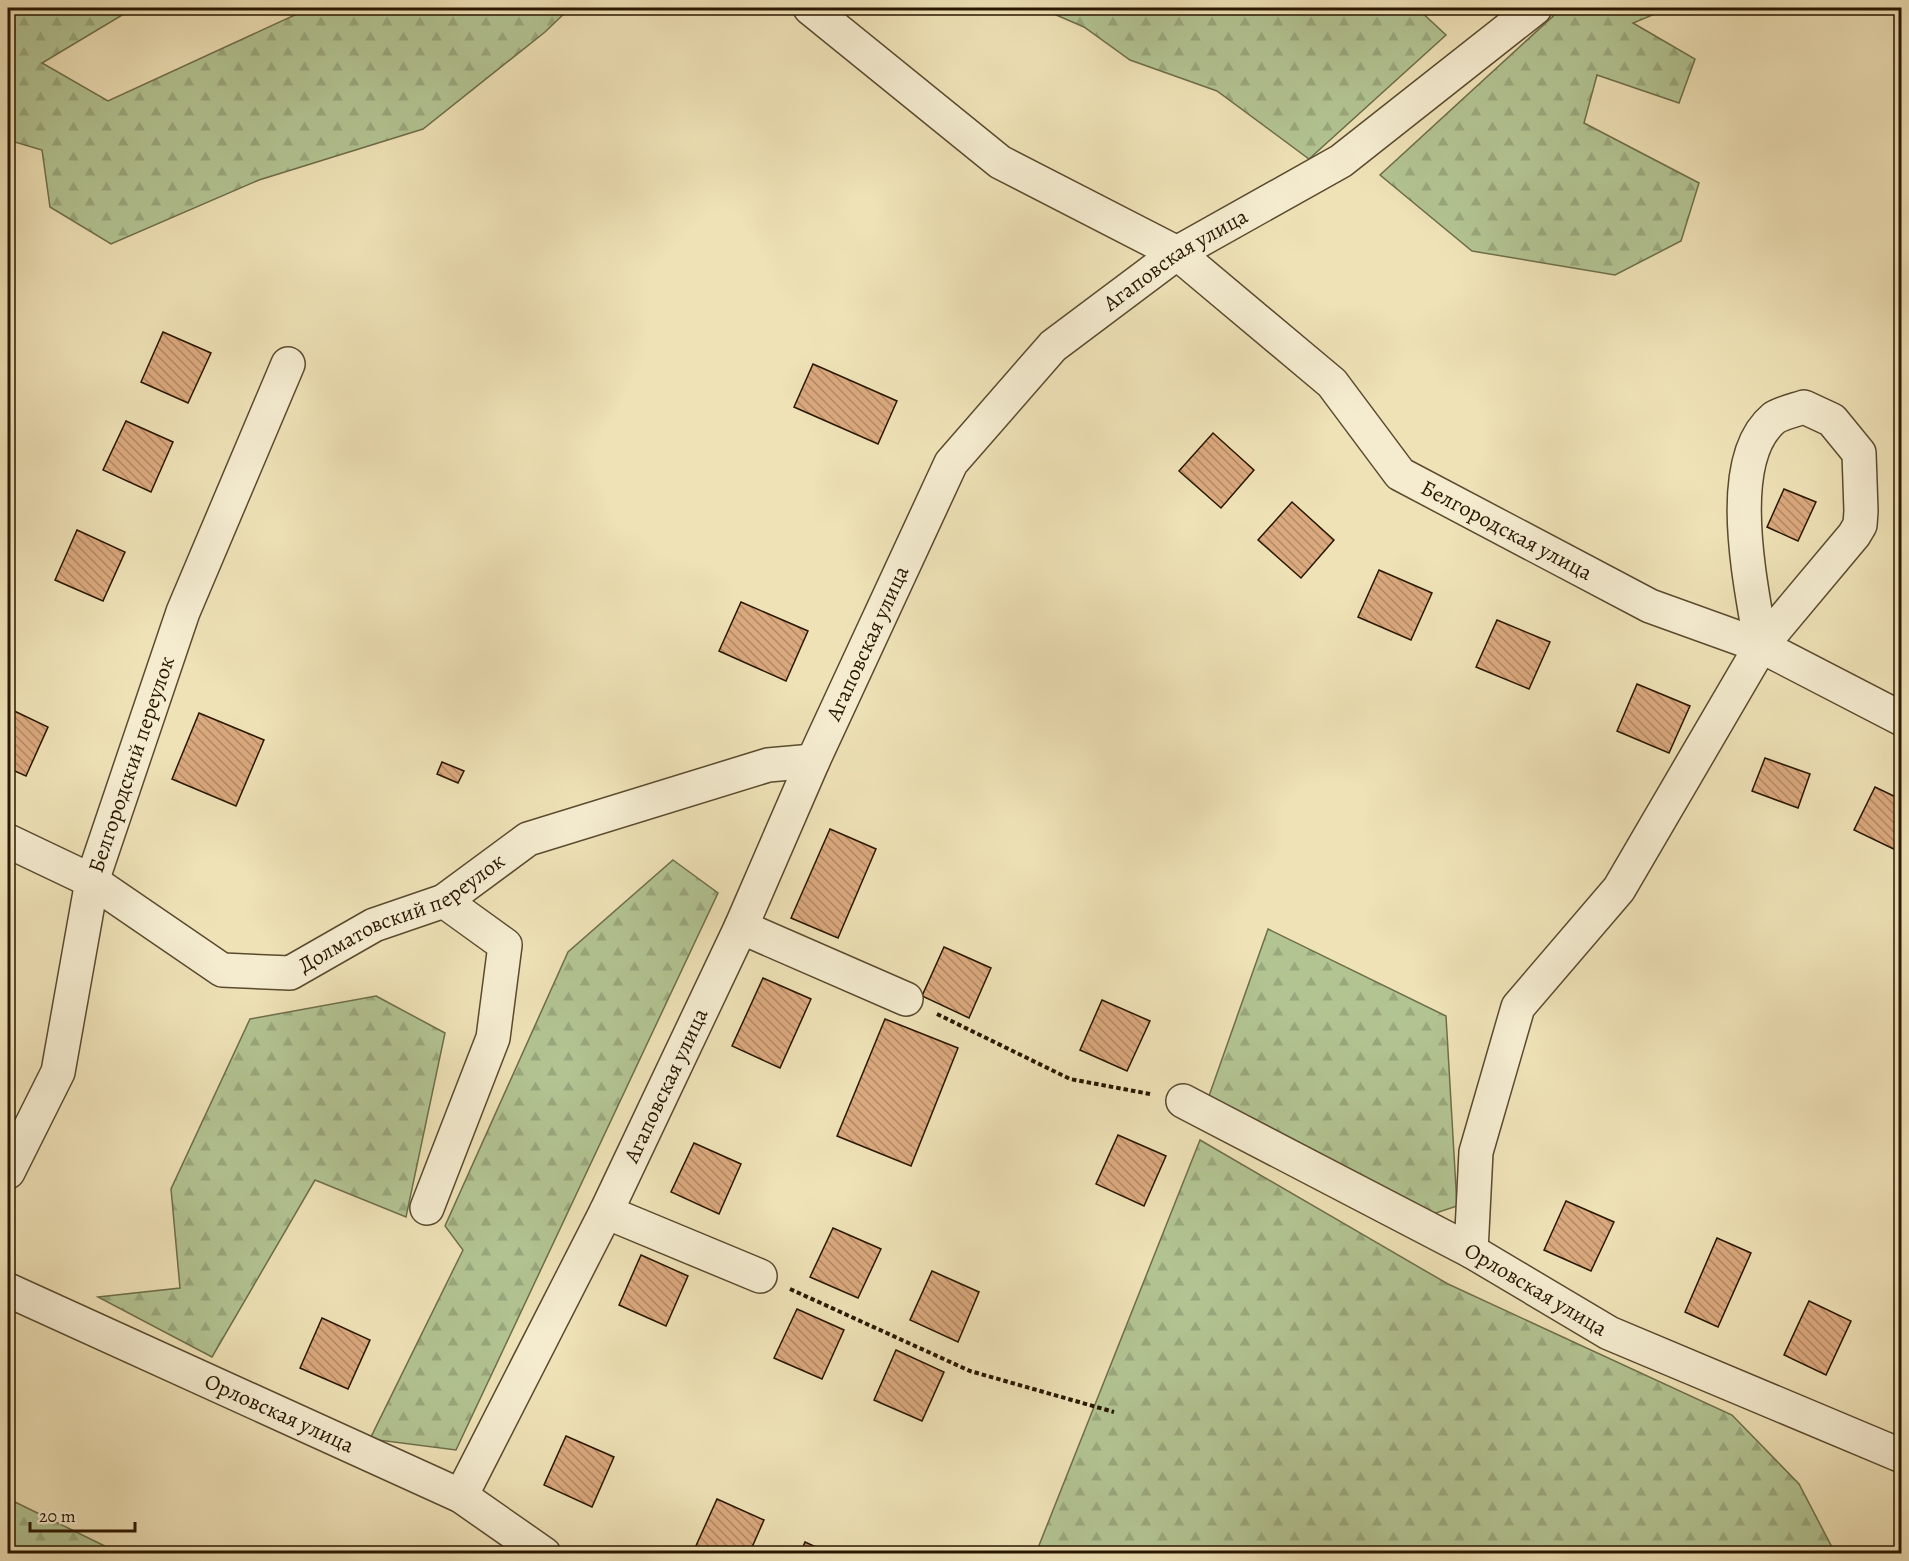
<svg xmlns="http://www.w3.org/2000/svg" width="1909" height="1561" font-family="Alegreya,serif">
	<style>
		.forest { fill: url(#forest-firs); stroke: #6e6e4a; stroke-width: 1.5 }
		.building { fill: url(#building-back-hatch); stroke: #291700; stroke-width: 1.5 }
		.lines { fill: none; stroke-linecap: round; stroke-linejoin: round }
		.minor-casing { stroke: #5a4a2e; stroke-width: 36 }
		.path { stroke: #291700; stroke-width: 4; stroke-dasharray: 4.5 3; stroke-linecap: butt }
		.minor { stroke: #f5ecd0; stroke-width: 33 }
		.labels { text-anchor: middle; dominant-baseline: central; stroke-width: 5; stroke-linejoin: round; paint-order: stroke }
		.street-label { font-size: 22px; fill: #291700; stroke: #f5ecd0 }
	</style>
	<defs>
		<pattern id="forest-firs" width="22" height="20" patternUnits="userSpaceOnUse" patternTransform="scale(1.5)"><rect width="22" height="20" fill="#b3c493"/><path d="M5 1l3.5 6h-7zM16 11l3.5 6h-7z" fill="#9aa87d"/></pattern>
		<pattern id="building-back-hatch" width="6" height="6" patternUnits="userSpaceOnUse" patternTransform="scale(1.5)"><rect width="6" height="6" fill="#dba97e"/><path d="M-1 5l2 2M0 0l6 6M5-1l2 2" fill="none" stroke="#b28965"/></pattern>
	</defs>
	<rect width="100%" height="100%" fill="#efe2b7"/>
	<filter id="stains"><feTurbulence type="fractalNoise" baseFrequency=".00333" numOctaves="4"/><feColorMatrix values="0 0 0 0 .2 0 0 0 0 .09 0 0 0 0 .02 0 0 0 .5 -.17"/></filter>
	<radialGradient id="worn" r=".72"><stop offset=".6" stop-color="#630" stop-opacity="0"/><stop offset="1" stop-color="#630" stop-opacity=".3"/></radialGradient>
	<g class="forest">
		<path d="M8,8H134L42,63L108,101L310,8H570L545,32L423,129L259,180L111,244L50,207L42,150L8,140Z"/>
		<path d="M1040,8H1417L1446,35L1309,159L1217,91L1130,60L1084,27Z"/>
		<path d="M1562,8H1669L1633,23L1695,59L1679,103L1597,75L1584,123L1699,183L1681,241L1615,275L1472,251L1380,175Z"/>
		<path d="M673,860L718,893L456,1450L370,1439L463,1250L445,1226L568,952Z"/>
		<path d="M1268,929L1446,1016L1457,1206L1427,1216L1204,1110Z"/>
		<path d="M376,996L445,1033L406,1217L315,1180L212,1357L98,1297L180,1288L171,1189L250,1019Z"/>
		<path d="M1200,1140L1448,1284L1732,1415L1799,1484L1835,1553H1036Z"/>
		<path d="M15,1502L119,1553H8V1511Z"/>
	</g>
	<g class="building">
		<path d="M163,332L211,353L188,403L141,382Z"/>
		<path d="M813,364L897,401L878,444L794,407Z"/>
		<path d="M126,421L173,442L151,492L103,470Z"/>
		<path d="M1213,433L1254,470L1221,508L1179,471Z"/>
		<path d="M1784,489L1816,502L1798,541L1767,527Z"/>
		<path d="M1292,502L1334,540L1301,578L1258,540Z"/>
		<path d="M77,530L125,552L103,601L55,580Z"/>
		<path d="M1379,570L1432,593L1411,640L1358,617Z"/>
		<path d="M741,602L808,631L786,681L719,651Z"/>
		<path d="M1497,620L1550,642L1529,689L1476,667Z"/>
		<path d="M1637,684L1690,706L1669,753L1617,731Z"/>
		<path d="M8,708L48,727L26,776L8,768Z"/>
		<path d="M199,713L264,740L236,806L172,779Z"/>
		<path d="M1765,758L1810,774L1798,808L1752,791Z"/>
		<path d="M442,762L464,771L458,783L437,774Z"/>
		<path d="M1875,787L1902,800V853L1854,830Z"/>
		<path d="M830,829L876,849L838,938L791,918Z"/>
		<path d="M944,947L991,968L969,1018L922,996Z"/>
		<path d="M763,978L811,999L780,1068L732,1046Z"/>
		<path d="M1102,1000L1150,1021L1127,1071L1080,1050Z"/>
		<path d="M885,1019L958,1048L911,1166L837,1136Z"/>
		<path d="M1118,1135L1166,1156L1144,1206L1096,1184Z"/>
		<path d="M694,1143L741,1164L719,1214L671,1192Z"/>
		<path d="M1566,1201L1614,1222L1591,1271L1544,1250Z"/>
		<path d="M833,1228L881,1249L858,1298L810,1277Z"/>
		<path d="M1717,1238L1751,1253L1718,1327L1685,1312Z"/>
		<path d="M641,1255L688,1276L666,1326L619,1305Z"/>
		<path d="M932,1271L979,1292L958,1342L910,1320Z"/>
		<path d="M1809,1301L1851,1321L1826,1375L1784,1355Z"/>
		<path d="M797,1309L844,1330L822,1379L774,1358Z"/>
		<path d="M322,1318L370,1340L348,1389L300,1368Z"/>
		<path d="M896,1350L944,1372L922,1421L874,1400Z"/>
		<path d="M566,1436L614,1457L592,1507L544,1485Z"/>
		<path d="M717,1499L764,1520L749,1554H706L695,1548Z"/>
		<path d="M805,1542L831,1554H800Z"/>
	</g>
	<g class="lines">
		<g class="minor-casing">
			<g id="minor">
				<path id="s1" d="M810,8L1000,162L1177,253L1332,383L1400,474L1650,606L1761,646L1902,719"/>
				<path id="s2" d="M8,841L92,881L222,970L290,973L374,925L444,901L528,839L768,765L813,761"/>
				<path d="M741,927L906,999"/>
				<path id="s3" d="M1183,1101L1471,1251L1609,1333L1902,1456"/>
				<path id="s4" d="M8,1172L58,1072L92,881L183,612L288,364"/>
				<path d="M427,1208L493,1038L505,945L444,901"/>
				<path d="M606,1212L760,1276"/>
				<path d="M1471,1251L1476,1152L1518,1007L1619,889L1761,646L1854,535L1860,525L1861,511L1859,453L1832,420L1804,407C1795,410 1782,413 1774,418C1722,461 1752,588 1761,646"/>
				<path id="s5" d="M8,1290L461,1496L544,1554"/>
				<path id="s6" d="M461,1496L606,1212L741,927L813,761L951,463L1053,346L1177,253L1341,161L1535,8"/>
			</g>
		</g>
		<g class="path">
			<path d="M937,1014L1070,1079L1150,1094"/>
			<path d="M790,1289L970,1371L1114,1412"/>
		</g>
		<use href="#minor" class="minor"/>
	</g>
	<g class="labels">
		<g class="street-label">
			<text stroke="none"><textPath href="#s6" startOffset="1449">Агаповская улица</textPath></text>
			<text stroke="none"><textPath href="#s1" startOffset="880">Белгородская улица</textPath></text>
			<text stroke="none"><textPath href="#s6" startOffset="945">Агаповская улица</textPath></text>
			<text stroke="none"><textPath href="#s4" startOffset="429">Белгородский переулок</textPath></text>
			<text stroke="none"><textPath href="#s2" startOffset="446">Долматовский переулок</textPath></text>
			<text stroke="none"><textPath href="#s6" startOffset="459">Агаповская улица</textPath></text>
			<text stroke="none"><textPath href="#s3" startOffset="400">Орловская улица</textPath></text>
			<text stroke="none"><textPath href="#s5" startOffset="298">Орловская улица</textPath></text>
		</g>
	</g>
	<rect width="1909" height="1561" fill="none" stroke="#efe2b7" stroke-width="30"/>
	<rect x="9" y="9" width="1891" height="1543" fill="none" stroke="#291700" stroke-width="3"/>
	<rect x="15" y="15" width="1879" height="1531" fill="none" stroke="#291700" stroke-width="1.5"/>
	<path d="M30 1522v9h105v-9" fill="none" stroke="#291700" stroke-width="3"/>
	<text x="39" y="1522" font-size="18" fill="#291700" stroke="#f5ecd0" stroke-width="4.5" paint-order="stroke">20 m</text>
	<rect width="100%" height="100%" filter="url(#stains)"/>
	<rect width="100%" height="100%" fill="url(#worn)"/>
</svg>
